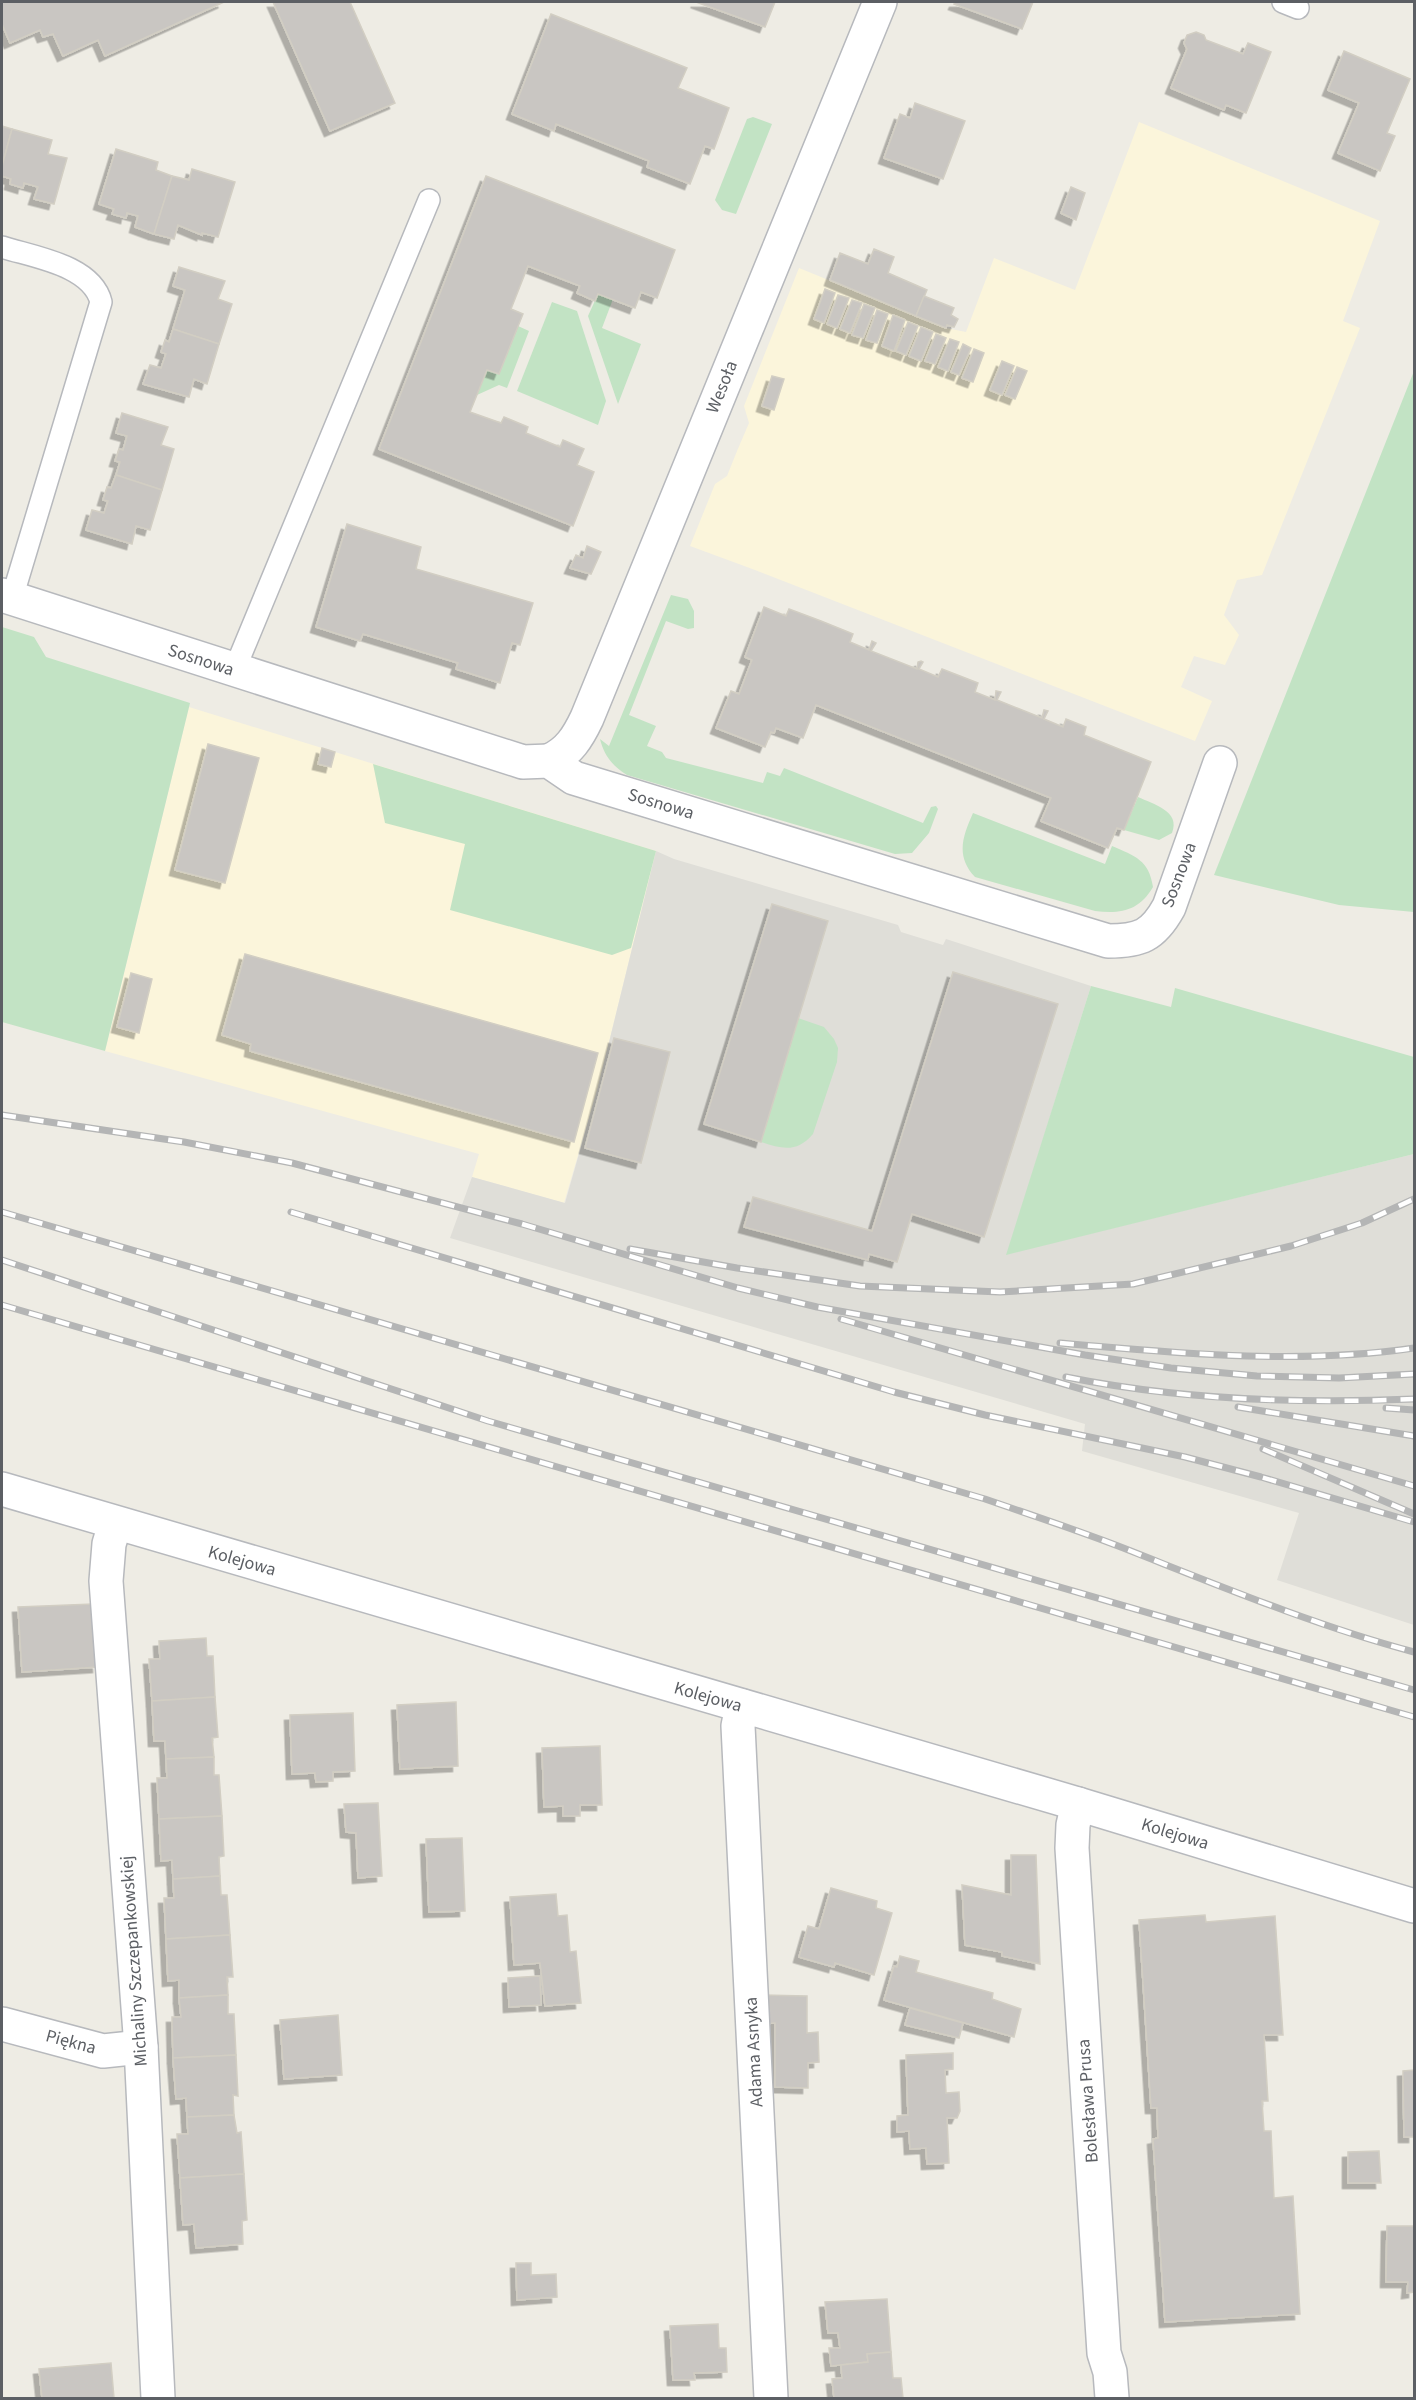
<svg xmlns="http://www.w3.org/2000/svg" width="1416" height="2400" font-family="'Source Sans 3',sans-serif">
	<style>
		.commercial { fill: #fbf5db }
		.industrial { fill: #dfded8 }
		.green { fill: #c2e3c4 }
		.building { fill: #c9c6c2; stroke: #d2cec3; stroke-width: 1.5; filter: url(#shadow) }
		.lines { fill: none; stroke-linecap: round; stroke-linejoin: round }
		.service-casing { stroke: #b7b9bd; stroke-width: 24 }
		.minor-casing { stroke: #b7b9bd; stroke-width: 36 }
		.service { stroke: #fff; stroke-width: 21 }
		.minor { stroke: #fff; stroke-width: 33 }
		.rail-casing { stroke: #b4b5b5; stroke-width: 7 }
		.rail { stroke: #fff; stroke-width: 4.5; stroke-dasharray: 14; stroke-linecap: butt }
		.labels { text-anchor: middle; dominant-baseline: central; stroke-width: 5; stroke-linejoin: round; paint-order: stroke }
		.street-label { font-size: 18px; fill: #5c5f64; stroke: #fff }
	</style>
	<defs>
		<filter id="shadow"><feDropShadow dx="-5.5" dy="5.5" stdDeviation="0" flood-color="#0004"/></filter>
	</defs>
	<rect width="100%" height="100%" fill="#eeece4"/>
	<g class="commercial">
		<path d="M1139,122L1380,221L1343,321L1360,328L1262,575L1237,580L1224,615L1239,635L1225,665L1194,656L1181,687L1212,701L1195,741L755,570L690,546L715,484L727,476L737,451L749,423L744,406L799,268L946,328L966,332L994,258L1075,290Z"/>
		<path d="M189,707L656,851L598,1087L564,1203L472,1177L479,1154L105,1051Z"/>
	</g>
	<path class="industrial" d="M656,851L674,859L898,925L901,932L943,945L946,939L1091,986L1007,1254L1414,1154V1625L1277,1580L1299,1513L1082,1451L1085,1424L450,1238L472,1177L565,1203L598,1087Z"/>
	<g class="green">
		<path d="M753,117L772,124L736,214L722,210L715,200L747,119Z"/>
		<path d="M598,294L613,299L602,328L641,344L618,404L588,316Z"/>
		<path d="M552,302L577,311L606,401L598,425L517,391Z"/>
		<path d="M518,326L529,331L507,388L499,385L477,395L487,370L499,374Z"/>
		<path d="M1414,371V912L1339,905L1214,875Z"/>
		<path d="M671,595L688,599L694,611V628L688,629L666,621L629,715L656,726L647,746L662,752L666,758L763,783L767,772L780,776L784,768L923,823L931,807L936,806L938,809L929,833L912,853L895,854L627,775C612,766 604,755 600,739L609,746Z"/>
		<path d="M2,627L34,637L46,657L190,703L105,1051L2,1022Z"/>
		<path d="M373,764L656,851L631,948L612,955L450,910L465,844L385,823Z"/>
		<path d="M1138,797C1153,804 1181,811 1172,833L1159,840L1124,830Z"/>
		<path d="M973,813L1105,864L1112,846C1135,856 1149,860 1153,887C1139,911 1121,914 1095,911L975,877C955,856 963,836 973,813Z"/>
		<path d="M1091,986L1171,1007L1175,988L1414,1057V1154L1006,1255Z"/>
		<path d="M798,1018L824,1027L834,1039L838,1048L837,1062L813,1134C797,1153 782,1149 761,1142Z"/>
	</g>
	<g class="building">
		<path d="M2,2H224L105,56L98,40L63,56L53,34L43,37L40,30L10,43L2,24Z"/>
		<path d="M273,2H350L395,103L330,131Z"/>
		<path d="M696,2H775L765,27Z"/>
		<path d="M955,2H1033L1022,29L954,4Z"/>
		<path d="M551,14L687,68L678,88L729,108L714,149L705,146L690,184L647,167L649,161L556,124L554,131L512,114Z"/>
		<path d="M1196,32L1204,35L1206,40L1243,54L1248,43L1271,52L1246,113L1226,105L1224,110L1171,88L1187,49L1184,43L1187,35Z"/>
		<path d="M1344,51L1410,79L1387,133L1395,136L1380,171L1338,153L1359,103L1328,90Z"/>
		<path d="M915,103L965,121L943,179L884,158L900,114L910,118Z"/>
		<path d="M2,126L12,129L2,166Z"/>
		<path d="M12,129L52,140L48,154L67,158L54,204L34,199L38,187L24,183L23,188L10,184L11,179L2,176V166Z"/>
		<path d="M116,149L158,162L156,170L172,176L154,234L135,227L138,216L127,213L126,218L112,214L114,209L99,204Z"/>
		<path d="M192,169L235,182L218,237L202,233V235L178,225L174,239L154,234L172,176L189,180Z"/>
		<path d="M486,176L675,250L657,298L641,292L635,308L598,294L595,301L577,293L580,286L528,266L511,309L523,314L499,374L487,370L470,412L501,423L504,417L528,427L526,433L560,447L563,440L584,449L577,465L594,472L573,526L379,449Z"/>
		<path d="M1071,187L1085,193L1076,220L1061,213Z"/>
		<path d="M874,249L894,257L888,273L927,290L916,316L830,280L840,253L868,264Z"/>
		<path d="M179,267L225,281L218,299L232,304L219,344L173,329L185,290L173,286Z"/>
		<path d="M825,289L835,293L824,323L814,319Z"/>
		<path d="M838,295L849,298L837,328L827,324Z"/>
		<path d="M924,296L954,308L951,315L958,319L954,327L947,325L946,328L916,316Z"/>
		<path d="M852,300L862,303L850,333L840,329Z"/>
		<path d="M864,304L875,308L863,338L852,335Z"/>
		<path d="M877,310L888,314L877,343L866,340Z"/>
		<path d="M893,315L905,320L894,351L882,346Z"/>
		<path d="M908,322L918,326L906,355L896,351Z"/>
		<path d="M921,327L933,332L921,361L909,356Z"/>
		<path d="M173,329L219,344L207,384L194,379L189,397L143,384L150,365L161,368L166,354L161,352L165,340L169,342Z"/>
		<path d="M936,334L946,338L935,364L925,361Z"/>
		<path d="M950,339L959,342L948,371L938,367Z"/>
		<path d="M963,344L971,348L959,375L951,372Z"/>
		<path d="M974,349L984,353L973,382L962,378Z"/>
		<path d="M1002,361L1014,366L1002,395L990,390Z"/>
		<path d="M1017,367L1027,371L1015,399L1005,395Z"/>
		<path d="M772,376L784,379L774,410L762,406Z"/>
		<path d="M122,413L168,427L161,445L174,449L162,490L116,475L120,462L115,461L119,449L123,450L127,436L116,433Z"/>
		<path d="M116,475L162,490L150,530L136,526L132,544L86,530L92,510L104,513L108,501L103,500L107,487L111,488Z"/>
		<path d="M347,524L421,547L416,569L533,603L520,645L512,643L500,683L456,669L458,663L363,634L360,641L316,627Z"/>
		<path d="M587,546L601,552L591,574L570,568L576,555L583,558Z"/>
		<path d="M764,607L786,616L789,609L821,621L853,634L850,642L869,650L872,641L876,643L871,651L917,669L918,662L921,661L923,662L919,669L938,677L942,669L978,683L975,692L995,700L996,691L1001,692L997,700L1042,718L1044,710L1048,711L1044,719L1063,727L1066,719L1086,727L1084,735L1151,762L1124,830L1117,828L1108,848L1041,821L1051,798L816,705L803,738L776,728L774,733L771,732L765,747L716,728L731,691L739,694L752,660L745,657Z"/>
		<path d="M208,744L259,758L225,883L175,870Z"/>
		<path d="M322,748L335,752L331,767L318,764Z"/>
		<path d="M772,904L828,921L761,1142L704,1124Z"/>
		<path d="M245,954L598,1053L574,1142L250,1051L251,1044L222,1035Z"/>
		<path d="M953,972L1058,1004L984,1237L912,1214L897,1262L869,1254L868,1260L744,1227L753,1197L872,1231Z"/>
		<path d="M131,973L152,979L139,1033L117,1027Z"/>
		<path d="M614,1038L670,1052L641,1163L585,1148Z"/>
		<path d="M93,1604L98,1667L22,1672L18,1607Z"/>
		<path d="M206,1638L207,1656H213L215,1697L152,1701L149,1659H160L159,1641Z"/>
		<path d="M215,1697L218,1737L212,1738L214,1757L166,1759L165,1741H154L152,1701Z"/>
		<path d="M456,1702L458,1766L400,1769L397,1705Z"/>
		<path d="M353,1713L355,1771L333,1772V1781L316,1782L315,1773L292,1774L290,1715Z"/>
		<path d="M600,1746L602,1805H580V1816H563V1806L544,1807L542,1748Z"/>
		<path d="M214,1757V1775H219L222,1816L159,1819L157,1778H167L166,1759Z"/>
		<path d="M378,1803L382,1876L358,1878L356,1833L346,1832L344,1804Z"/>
		<path d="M222,1816L224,1856L219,1857L220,1876L173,1879L172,1860L161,1861L159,1819Z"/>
		<path d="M462,1838L465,1911L429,1912L426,1839Z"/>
		<path d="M1011,1855H1036L1040,1964L1002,1956V1952L965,1945L962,1885L1011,1895Z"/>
		<path d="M220,1876L221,1895H227L230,1935L166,1939L164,1898H174L173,1879Z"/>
		<path d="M831,1888L877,1901L876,1908L892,1913L874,1975L835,1963L834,1967L799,1957L808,1926L819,1929Z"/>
		<path d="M556,1894L558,1916L567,1915L570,1952L576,1951L581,2003L545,2006L540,1963L514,1965L510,1897Z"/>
		<path d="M1205,1915L1206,1922L1275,1916L1283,2035H1264L1268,2101H1262L1264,2131H1271L1274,2198L1293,2196L1300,2314L1165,2322L1153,2139L1158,2138L1157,2108H1151L1139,1920Z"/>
		<path d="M230,1935L233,1977H227L228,1995L179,1998V1980L168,1981L166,1939Z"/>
		<path d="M900,1956L919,1961L916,1972L993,1993L992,1999L1021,2009L1014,2037L884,2000L894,1966L897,1967Z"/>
		<path d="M540,1976L541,2005L509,2007L508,1978Z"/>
		<path d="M228,1995V2014H234L236,2055L173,2058L172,2017H181L179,1998Z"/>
		<path d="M761,1995L807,1996V2033L818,2032L819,2062L808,2063V2088L775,2087V2023L762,2024Z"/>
		<path d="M910,2008L963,2023L959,2038L905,2025Z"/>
		<path d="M338,2015L342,2075L284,2079L280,2020Z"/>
		<path d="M953,2053V2069L945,2070L946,2093L959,2092L960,2111L957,2118H947L949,2163L927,2164L926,2148L910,2149L909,2131L897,2132V2116L908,2115L906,2055Z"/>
		<path d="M236,2055L238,2096L233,2095L234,2115L187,2117L186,2098L176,2099L173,2058Z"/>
		<path d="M1414,2070V2137H1404L1403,2071Z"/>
		<path d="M234,2115L237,2133L241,2132L244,2174L180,2178L177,2134H188L187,2117Z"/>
		<path d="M1379,2151L1381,2183H1348V2152Z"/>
		<path d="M244,2174L247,2220L242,2221L243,2244L196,2248L194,2224L183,2225L180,2178Z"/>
		<path d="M1387,2226H1414V2292L1407,2293L1408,2282H1386Z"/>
		<path d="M516,2263H531V2275L556,2274L557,2297L517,2300Z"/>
		<path d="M887,2299L891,2352L867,2354L868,2362L831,2366L829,2348H840L838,2333H828L825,2302Z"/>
		<path d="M718,2324L719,2348H726L727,2372L694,2373L695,2380H673L670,2326Z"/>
		<path d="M891,2352L893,2378H901L903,2398H834L832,2379L842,2378L841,2365L868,2362L867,2354Z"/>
		<path d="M111,2363L114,2398H42L39,2369Z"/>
	</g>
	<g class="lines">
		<g class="service-casing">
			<g id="service">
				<path d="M1283,2L1298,8"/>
				<path d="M2,247C33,257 92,265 101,302L12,598"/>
				<path d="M234,671L429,200"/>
			</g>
		</g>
		<g class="minor-casing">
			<g id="minor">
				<path d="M2,595L523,762L549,761L574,778L1108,941C1140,941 1153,936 1169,907L1220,763"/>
				<path d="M549,761C569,752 578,737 587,718L880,2"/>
				<path d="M2,1489L1078,1804L1414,1906"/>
				<path d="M115,1524L109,1544L106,1581L141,2047L158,2398"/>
				<path d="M742,1706L738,1726L771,2398"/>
				<path d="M1078,1804L1073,1825L1072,1848L1104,2353L1110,2372L1112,2398"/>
				<path d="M2,2024L103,2051L141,2047"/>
			</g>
		</g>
		<use href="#service" class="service"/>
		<use href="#minor" class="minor"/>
		<g class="rail-casing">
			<g id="rail">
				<path d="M2,1115L184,1142L292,1163L522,1224L738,1288L817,1307L1085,1355L1171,1368L1257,1376L1339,1378L1414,1374"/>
				<path d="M2,1212L985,1499C1034,1516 1083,1532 1131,1551C1225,1588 1317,1626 1414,1652"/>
				<path d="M291,1212L894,1392L985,1415L1185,1457L1261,1477L1414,1522"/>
				<path d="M630,1249L737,1268L860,1286L1000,1292L1133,1284L1291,1246L1362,1223L1414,1199"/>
				<path d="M2,1260L488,1421L1414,1690"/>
				<path d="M2,1305L1414,1717"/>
				<path d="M841,1319L1414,1486"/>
				<path d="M1060,1343C1177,1353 1298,1365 1414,1348"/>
				<path d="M1066,1377C1181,1400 1298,1404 1414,1399"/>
				<path d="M1238,1407L1414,1436"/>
				<path d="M1386,1408L1414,1410"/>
				<path d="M1263,1449L1414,1514"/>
			</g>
		</g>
		<use href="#rail" class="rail"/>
	</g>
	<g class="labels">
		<g class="street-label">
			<text transform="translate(722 387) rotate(-68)">Wesoła</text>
			<text transform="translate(201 660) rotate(18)">Sosnowa</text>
			<text transform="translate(661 804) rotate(17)">Sosnowa</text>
			<text transform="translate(1179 875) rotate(-69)">Sosnowa</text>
			<text transform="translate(242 1561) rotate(16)">Kolejowa</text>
			<text transform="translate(708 1697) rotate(16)">Kolejowa</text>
			<text transform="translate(1175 1834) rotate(17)">Kolejowa</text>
			<text transform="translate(134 1961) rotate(-94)">Michaliny Szczepankowskiej</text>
			<text transform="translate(71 2042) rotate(15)">Piękna</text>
			<text transform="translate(754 2052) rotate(-93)">Adama Asnyka</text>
			<text transform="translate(1088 2101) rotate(-94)">Bolesława Prusa</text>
		</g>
	</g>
	<rect width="1416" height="2400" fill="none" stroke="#5c5f64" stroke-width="6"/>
</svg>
